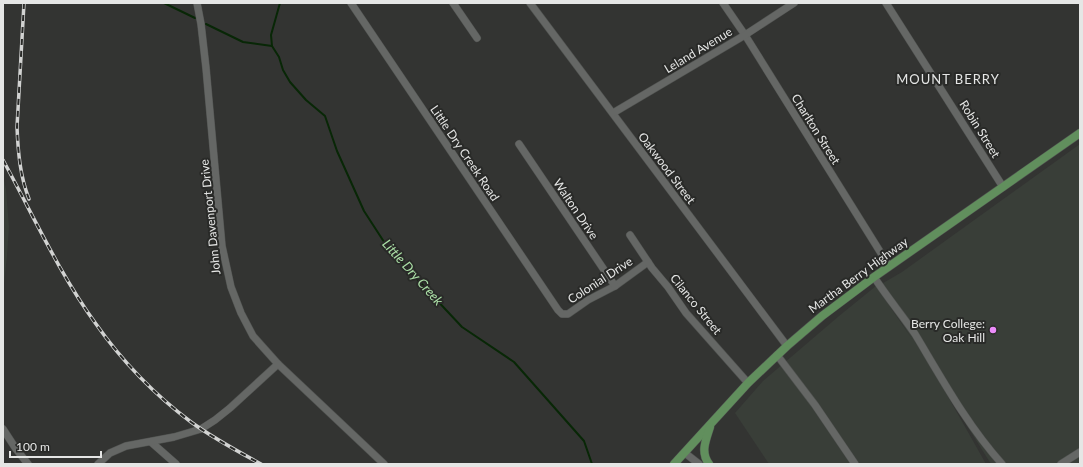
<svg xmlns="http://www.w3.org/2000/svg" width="1083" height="467" font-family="Lato,sans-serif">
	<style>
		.built { fill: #393e38 }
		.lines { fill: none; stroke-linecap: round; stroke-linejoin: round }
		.stream { stroke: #082706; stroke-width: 2 }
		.minor-casing { stroke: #4f514f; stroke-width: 8 }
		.major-casing { stroke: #4f514f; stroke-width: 9 }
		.minor { stroke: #656765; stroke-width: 7 }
		.major { stroke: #618f5d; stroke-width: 8 }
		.rail-casing { stroke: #d2d3d2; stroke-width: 3.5 }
		.rail { stroke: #292a28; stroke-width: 2; stroke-dasharray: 6; stroke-linecap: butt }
		.poi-dot { fill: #ec8cfa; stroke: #292a28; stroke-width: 1.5 }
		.labels { text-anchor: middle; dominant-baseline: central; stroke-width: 4; stroke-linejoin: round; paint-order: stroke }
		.street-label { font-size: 12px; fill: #e5e6e5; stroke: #292a28 }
		.poi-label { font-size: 12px; fill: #e5e6e5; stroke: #292a28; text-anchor: end }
		.neighbourhood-label { font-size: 13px; letter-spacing: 1px; fill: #e5e6e5; stroke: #292a28 }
		.water-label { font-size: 13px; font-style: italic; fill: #ace1a7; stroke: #292a28 }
	</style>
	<rect width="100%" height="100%" fill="#333432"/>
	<g class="built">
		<path d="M1080,144V464H991L942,386L986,464H769L735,413L763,381L839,316L876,286L912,339L878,286L902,272Z"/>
		<path d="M3,176L6,189L9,227L7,256L3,293Z"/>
	</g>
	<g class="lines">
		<g class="stream">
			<path d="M164,3L195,18"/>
			<path d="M280,3L271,35L272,46L279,57L283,70L290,82L306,100L325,116L337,151L364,211L388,248L462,327L514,362L584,441L592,464"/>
			<path d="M206,24L243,42L272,46"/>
		</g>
		<g class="minor-casing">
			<g id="minor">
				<path d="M197,3L201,24L206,68L222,246L231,287L241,313L253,336L278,364L384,464"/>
				<path d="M351,3L558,310L562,314H568L588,300L615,286L648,262"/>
				<path d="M453,3L477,38"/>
				<path d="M530,3L787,346"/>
				<path d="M723,3L745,35L889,266"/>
				<path d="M886,3L1003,187"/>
				<path d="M613,113L745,35L794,3"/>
				<path d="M519,144L615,286"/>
				<path d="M630,235L652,268L668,287L686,313L748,383"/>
				<path d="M874,277C887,297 902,315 915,334C942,379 967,425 1002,464"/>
				<path d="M777,355L815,405L855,464"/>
				<path d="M3,429L16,449L28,464"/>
				<path d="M151,442L176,464"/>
				<path d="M685,453L699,464"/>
				<path d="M98,464L110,453L126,446L174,437L201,429L215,420L230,408L278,364"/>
				<path d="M1061,464L1080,452"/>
			</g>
		</g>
		<g class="major-casing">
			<g id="major">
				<path d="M674,464L748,383L787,346L822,316L874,277L1080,133"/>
				<path d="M709,464C700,452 706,440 710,427"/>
			</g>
		</g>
		<use href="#minor" class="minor"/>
		<use href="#major" class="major"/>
		<g class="rail-casing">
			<g id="rail">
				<path d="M24,3L17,127C18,152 20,176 29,199"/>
				<path d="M3,160C33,215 59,273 96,324C122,361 155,395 191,422C213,438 237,451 261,464"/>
			</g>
		</g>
		<use href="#rail" class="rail"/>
	</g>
	<circle class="poi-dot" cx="993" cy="330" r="4"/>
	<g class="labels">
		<g class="street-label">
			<text transform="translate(698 50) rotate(-31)">Leland Avenue</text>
			<text transform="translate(816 129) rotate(58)">Charlton Street</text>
			<text transform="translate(980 129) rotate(58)">Robin Street</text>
			<text transform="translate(465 153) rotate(56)">Little Dry Creek Road</text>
			<text transform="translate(667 168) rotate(53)">Oakwood Street</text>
			<text transform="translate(576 209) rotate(56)">Walton Drive</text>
			<text transform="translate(210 217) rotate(-96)">John Davenport Drive</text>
			<text transform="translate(858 275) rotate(-36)">Martha Berry Highway</text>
			<text transform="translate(600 280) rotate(-33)">Colonial Drive</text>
			<text transform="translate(696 304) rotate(51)">Cilanco Street</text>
		</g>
		<g class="poi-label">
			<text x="985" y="323">Berry College:<tspan x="985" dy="14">Oak Hill</tspan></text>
		</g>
		<g class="neighbourhood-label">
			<text x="948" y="79">MOUNT BERRY</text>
		</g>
		<g class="water-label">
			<text transform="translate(413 272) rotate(48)">Little Dry Creek</text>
		</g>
	</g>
	<rect width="1083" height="467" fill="none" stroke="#e5e6e5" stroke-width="8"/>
	<path d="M10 451v6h91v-6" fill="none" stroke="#e5e6e5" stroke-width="2"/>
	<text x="16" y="451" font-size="12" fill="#e5e6e5" stroke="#292a28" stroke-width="3" paint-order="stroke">100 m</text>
</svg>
